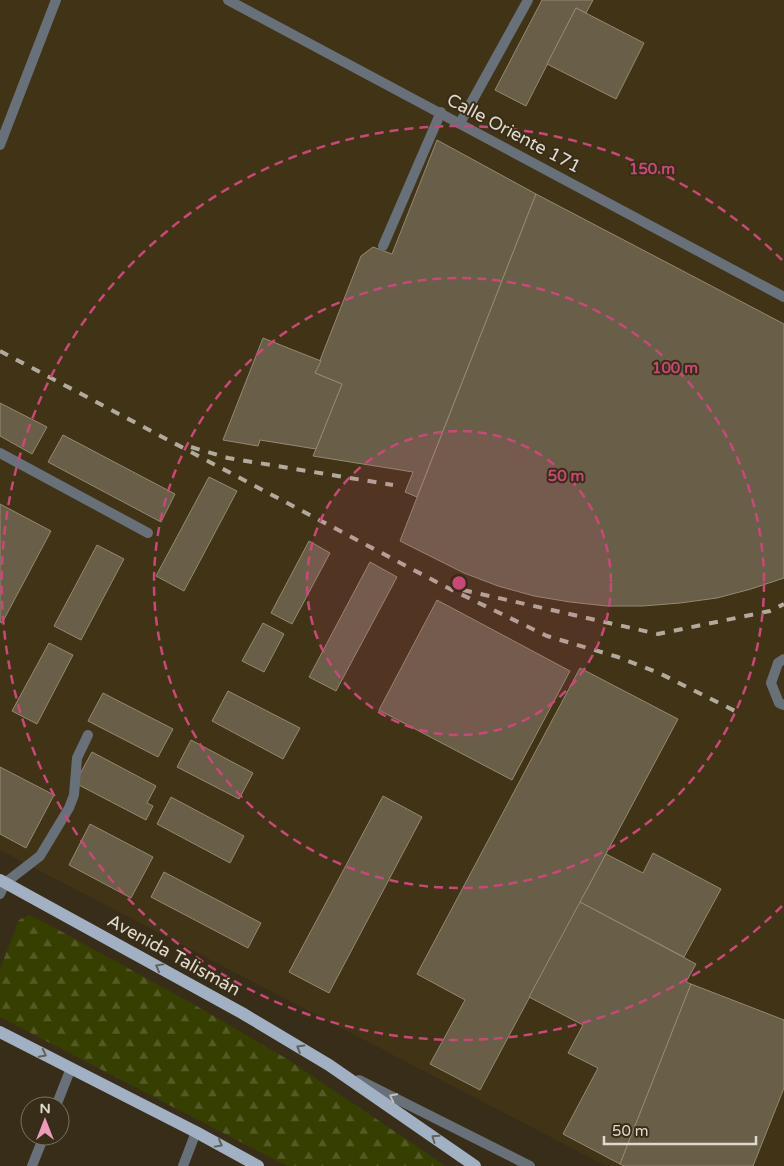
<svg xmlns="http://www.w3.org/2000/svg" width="784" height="1166" font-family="'Varela Round',sans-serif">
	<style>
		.built { fill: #403316 }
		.forest { fill: url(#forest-firs) }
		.building { fill: #695e47; stroke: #958971 }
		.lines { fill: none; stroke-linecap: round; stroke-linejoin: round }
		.service { stroke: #687079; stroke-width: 10 }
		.minor { stroke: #687079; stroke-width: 10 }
		.primary { stroke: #a1b0c3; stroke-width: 12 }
		.rail { stroke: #b2ab9b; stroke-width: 4; stroke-dasharray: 9 9; stroke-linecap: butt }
		.oneway { stroke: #61615c }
		.oneway2 { stroke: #c2c0b8 }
		.ring { fill: none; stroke: #ca4878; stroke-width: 2.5; stroke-dasharray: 9 6 }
		.labels { text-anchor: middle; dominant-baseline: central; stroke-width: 4; stroke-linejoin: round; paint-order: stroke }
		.street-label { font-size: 18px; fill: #e0dacd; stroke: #372d18 }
		.centre { fill: #ca4878; stroke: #372d18; stroke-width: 2.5 }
		.ring-label { font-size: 15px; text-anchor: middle; font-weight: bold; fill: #ca4878; stroke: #372d18; stroke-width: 4; stroke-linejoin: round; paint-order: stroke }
	</style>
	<defs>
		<pattern id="forest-firs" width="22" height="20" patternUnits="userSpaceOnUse" patternTransform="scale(1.25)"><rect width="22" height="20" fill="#363f00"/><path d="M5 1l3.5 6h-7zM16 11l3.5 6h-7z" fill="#535a24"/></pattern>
	</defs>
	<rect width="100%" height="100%" fill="#372d18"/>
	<path class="built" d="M0,0H784V1166H606L0,850Z"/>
	<path class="forest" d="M29,915L55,928L193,1004L287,1059L446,1166H287L0,1017V969L19,920Z"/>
	<g class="building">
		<path d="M542,0H593L586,13L576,8L526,106L495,90Z"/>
		<path d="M576,8L644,43L616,99L547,64Z"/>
		<path d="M437,140L536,194L417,497L405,492L413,472L313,456L342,384L315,373L361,256L373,247L392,254Z"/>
		<path d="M536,194L784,324V578L751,589L717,598L680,603L643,606H607L570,602L534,596L498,586L464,573L400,541Z"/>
		<path d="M263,338L321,361L315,373L342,384L316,449L260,440L258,446L223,440Z"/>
		<path d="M0,403L47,427L32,454L0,436Z"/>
		<path d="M63,435L175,494L161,522L48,462Z"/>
		<path d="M209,477L237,491L184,591L156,576Z"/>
		<path d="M0,504L51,531L2,623L0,622Z"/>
		<path d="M309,541L330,553L292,624L271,613Z"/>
		<path d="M97,545L124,559L81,640L54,626Z"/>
		<path d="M370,562L397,577L336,691L309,677Z"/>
		<path d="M437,600L570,671L512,780L379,710Z"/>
		<path d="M263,623L284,634L264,672L242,661Z"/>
		<path d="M49,643L73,655L37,724L12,711Z"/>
		<path d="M580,668L678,719L480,1090L430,1064L465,1000L417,974Z"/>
		<path d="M228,691L300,728L283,759L212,721Z"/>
		<path d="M103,693L173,729L158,757L88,721Z"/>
		<path d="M191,740L253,773L239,799L177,767Z"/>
		<path d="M92,752L156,786L147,803L153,806L146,820L75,783Z"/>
		<path d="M0,767L54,795L26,848L0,834Z"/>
		<path d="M383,796L422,817L329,993L289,972Z"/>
		<path d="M171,797L244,836L230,863L157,824Z"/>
		<path d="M90,824L153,857L131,898L69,865Z"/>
		<path d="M653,853L721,889L684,957L580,902L606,854L643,873Z"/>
		<path d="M164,872L261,923L248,948L151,897Z"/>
		<path d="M580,902L696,964L686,982L691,984L620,1164L563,1134L598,1068L568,1053L583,1025L529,997Z"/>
		<path d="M691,984L784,1020V1088L753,1166H624L620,1164Z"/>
	</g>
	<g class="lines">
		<g class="service">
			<path d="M460,123L528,0"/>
			<path d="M383,246L441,112"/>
			<path d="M0,453L148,533"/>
			<path d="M784,659L778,663L771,683L779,703L784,705"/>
			<path d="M5,883L40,856L69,808L74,795L77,758L88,735"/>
		</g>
		<g class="minor">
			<path d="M228,0L784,297"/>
			<path d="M0,145L56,0"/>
			<path d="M0,894L5,883"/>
			<path d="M359,1080L530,1166"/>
			<path d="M56,1106L71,1068"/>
			<path d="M32,1166L44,1136"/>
			<path d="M183,1166L196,1132"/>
		</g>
		<g class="primary">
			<path d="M0,880L242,1013L329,1065L475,1166"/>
			<path d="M0,1032L196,1132L258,1166"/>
		</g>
		<g class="rail">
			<path d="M0,351L444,586L547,636L618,657L659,673L735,711"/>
			<path d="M191,447L228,458L393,485"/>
			<path d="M463,590L658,634L770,611L784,604"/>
		</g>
	</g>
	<defs><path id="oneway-chevron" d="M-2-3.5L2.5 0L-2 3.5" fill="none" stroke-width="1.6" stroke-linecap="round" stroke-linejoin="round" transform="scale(1.25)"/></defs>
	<g class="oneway">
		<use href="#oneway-chevron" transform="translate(159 967) rotate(-151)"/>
		<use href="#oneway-chevron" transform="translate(300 1048) rotate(-149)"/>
		<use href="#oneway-chevron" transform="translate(43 1054) rotate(27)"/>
		<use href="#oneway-chevron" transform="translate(435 1138) rotate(-145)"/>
		<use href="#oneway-chevron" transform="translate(219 1144) rotate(29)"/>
	</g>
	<use class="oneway2" href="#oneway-chevron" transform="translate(393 1097) rotate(-153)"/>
	<circle cx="459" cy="583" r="152" fill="#ca4878" fill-opacity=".12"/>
	<g class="ring">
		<circle cx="459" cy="583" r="152"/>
		<circle cx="459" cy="583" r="305"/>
		<path d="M782 906A457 457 0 1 1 782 260"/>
	</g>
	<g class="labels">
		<g class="street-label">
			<text transform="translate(514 133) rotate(28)">Calle Oriente 171</text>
			<text transform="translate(174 955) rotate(29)">Avenida Talismán</text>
		</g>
	</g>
	<circle cx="459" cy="583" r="8" class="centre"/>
	<g class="ring-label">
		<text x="652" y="174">150 m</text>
		<text x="675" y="373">100 m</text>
		<text x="566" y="481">50 m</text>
	</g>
	<g transform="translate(45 1121)"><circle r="24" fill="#372d18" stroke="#7b7260"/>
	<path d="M0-4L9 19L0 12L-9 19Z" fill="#ef9ab8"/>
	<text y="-8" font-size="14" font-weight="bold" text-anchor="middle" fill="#e0dacd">N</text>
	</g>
	<path d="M604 1136v8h152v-8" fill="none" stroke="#e0dacd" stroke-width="2.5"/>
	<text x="612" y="1136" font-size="15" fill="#e0dacd" stroke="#372d18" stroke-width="4" paint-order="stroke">50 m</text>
</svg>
